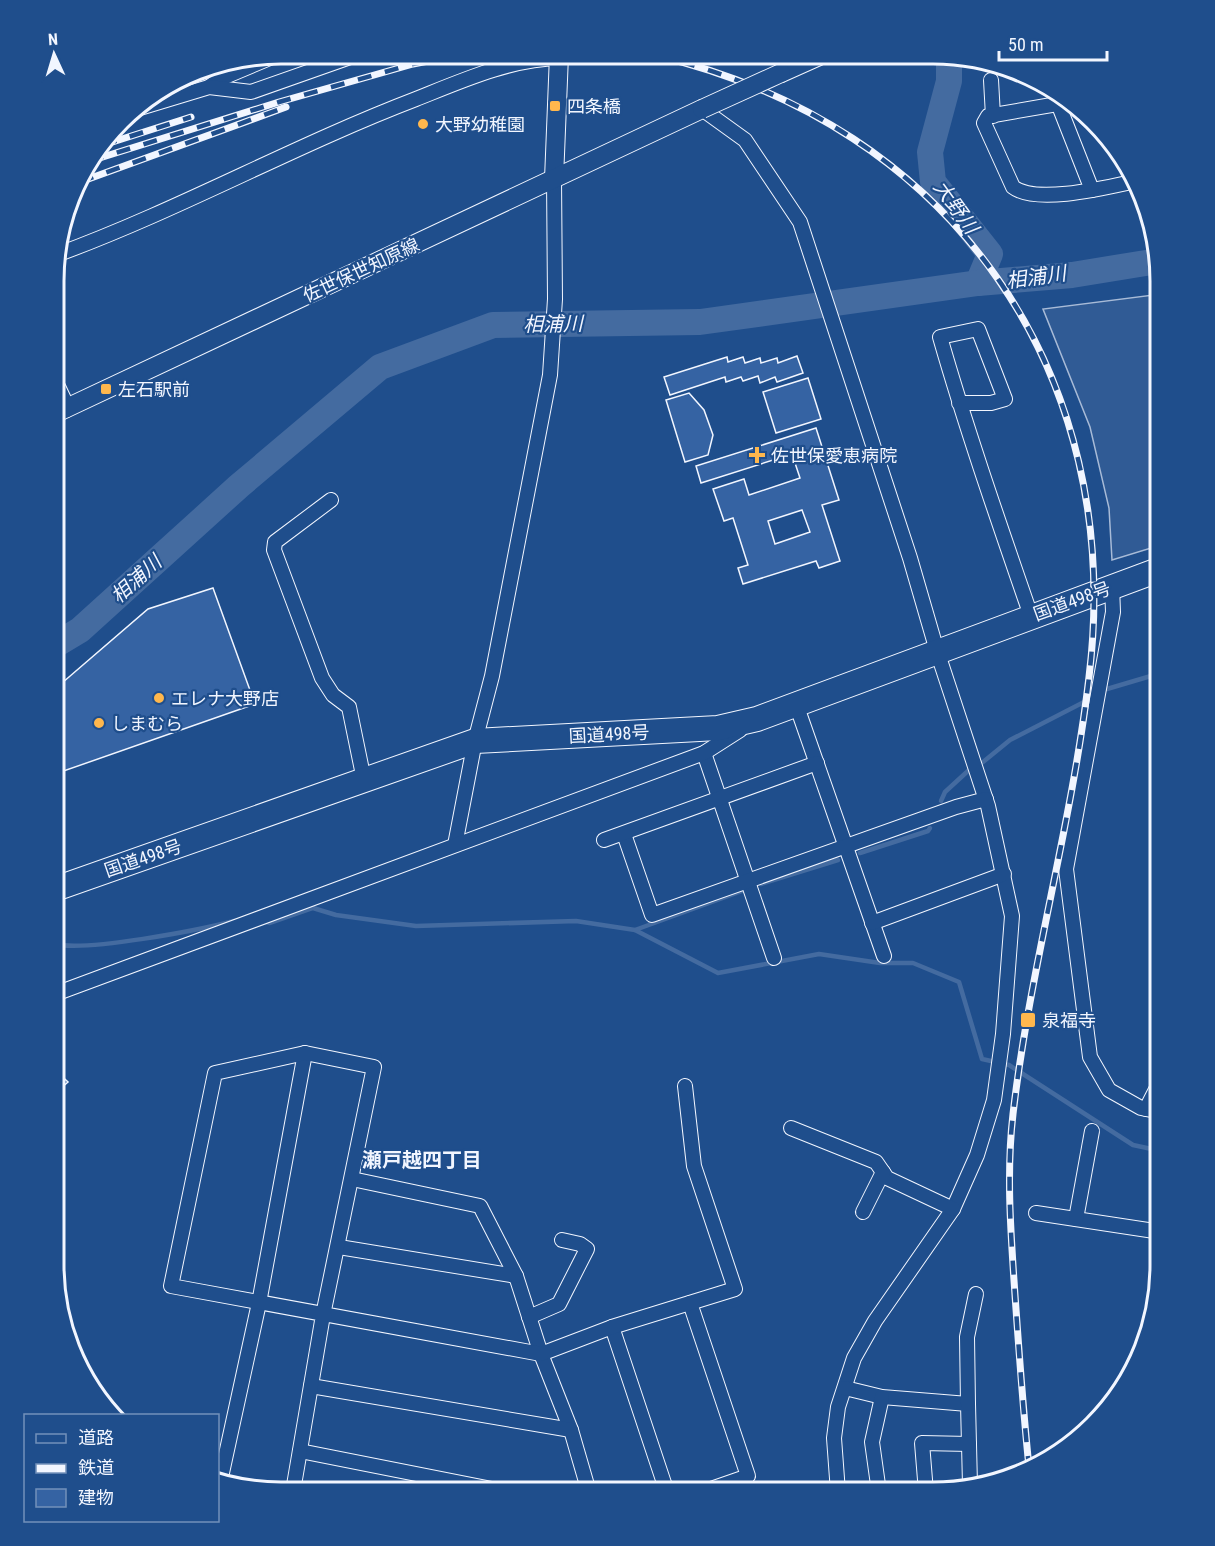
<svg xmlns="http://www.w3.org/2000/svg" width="1215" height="1546" font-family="'Roboto Condensed','Noto Sans JP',sans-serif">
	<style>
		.built { fill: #305b95; stroke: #a8bbd7; stroke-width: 1.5 }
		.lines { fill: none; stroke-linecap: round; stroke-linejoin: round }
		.stream { stroke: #446ba0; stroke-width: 4.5 }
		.river { stroke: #446ba0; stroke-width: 26 }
		.building { fill: #3563a3; stroke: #f2f6ff; stroke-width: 1.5; fill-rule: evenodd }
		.street-casing { stroke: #f2f6ff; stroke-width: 16 }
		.secondary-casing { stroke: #f2f6ff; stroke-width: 20 }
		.highway-casing { stroke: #f2f6ff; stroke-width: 26 }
		.street { stroke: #1f4e8c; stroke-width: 14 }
		.secondary { stroke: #1f4e8c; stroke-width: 18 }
		.highway { stroke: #1f4e8c; stroke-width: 24 }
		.rail-casing { stroke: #f2f6ff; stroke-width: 7 }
		.rail { stroke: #1f4e8c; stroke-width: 4.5; stroke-dasharray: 14; stroke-linecap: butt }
		.secondary-bridge-casing { stroke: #f2f6ff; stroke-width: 20; stroke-linecap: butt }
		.secondary-bridge { stroke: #1f4e8c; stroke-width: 18 }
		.poi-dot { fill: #ffb74d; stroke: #1f4e8c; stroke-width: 2 }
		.labels { text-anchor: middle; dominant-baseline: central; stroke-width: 4.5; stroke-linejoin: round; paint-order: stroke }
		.poi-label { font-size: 18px; fill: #f2f6ff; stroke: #1f4e8c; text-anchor: start }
		.street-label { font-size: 18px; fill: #f2f6ff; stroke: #1f4e8c }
		.water-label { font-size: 20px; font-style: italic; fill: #f2f6ff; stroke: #1f4e8c }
		.neighbourhood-label { font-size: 20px; font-weight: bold; fill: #f2f6ff; stroke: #1f4e8c }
		.rim { fill: none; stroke: #f2f6ff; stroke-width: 3 }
	</style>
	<rect width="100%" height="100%" fill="#1f4e8c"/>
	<path class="built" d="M1161,294V545L1112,560L1109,508L1090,427L1043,309Z"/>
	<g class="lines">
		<g class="stream">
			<path d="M1107,689L1161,673"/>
			<path d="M983,762L1010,740L1084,702"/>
			<path d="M941,801L945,792L969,770"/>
			<path d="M860,853L928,831L930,828"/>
			<path d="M761,884L838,860"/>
			<path d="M262,921L270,923L313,908L336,915L416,926L576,921L635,930L718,973L819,954L880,963H913L959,982L982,1059L1009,1065L1133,1145L1161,1151"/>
			<path d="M635,930L742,891"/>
			<path d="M55,944C86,952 199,930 234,921"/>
		</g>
		<g class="river">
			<path d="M949,56V81L930,152L933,182L990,254L978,283"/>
			<path d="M55,645L80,630L239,486L380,367L493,325L700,322L978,283L1072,275L1158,261"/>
		</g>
	</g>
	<g class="building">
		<path d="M797,356L803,373L777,382L775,377L760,383L758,376L743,381L741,377L726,382L725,377L670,395L664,377L727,357L728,362L743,357L745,363L760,358L761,363L777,358L778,363Z"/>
		<path d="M808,378L821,419L776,433L763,392Z"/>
		<path d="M689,393L704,410L713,435L708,455L685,462L666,400Z"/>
		<path d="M816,428L839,500L822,505L840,561L819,568L816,561L743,584L738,568L748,565L733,518L724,521L713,489L744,479L749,495L800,478L792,454L701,483L696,466ZM802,510L810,532L775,544L768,521Z"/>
		<path d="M213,588L255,704L55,774V689L148,609Z"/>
		<path d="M54,1069L68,1082L54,1094Z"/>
	</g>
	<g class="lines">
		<g class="street-casing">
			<g id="street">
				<path d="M991,80L993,116"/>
				<path d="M209,87L220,79L277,55"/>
				<path d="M1069,102L988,116L984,123L1013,187C1036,205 1108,187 1136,181"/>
				<path d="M1059,106L1092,190"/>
				<path d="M702,109L745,140L800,222L910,558L937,651L988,806L1012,916L1003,1034L994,1100L977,1155L953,1209L875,1321L854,1358L838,1407L834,1438L838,1492"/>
				<path d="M133,110L209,87L251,92L359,54"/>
				<path d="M56,255C179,210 293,146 416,99C461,81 510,59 559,58"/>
				<path d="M959,403H991L1005,399L978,329L940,337C967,431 999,523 1031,616"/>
				<path d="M331,500L275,542L274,550L322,678L333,695L349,707L364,780"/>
				<path d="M1112,586L1113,612L1066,869L1090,1057L1109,1090L1141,1108L1161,1112"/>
				<path d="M796,704L884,956"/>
				<path d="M704,753L774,958"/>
				<path d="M624,834L652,915L956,807L986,799"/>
				<path d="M604,840L817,763"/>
				<path d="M455,845L475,741L492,676L550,375L555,299L554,179"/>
				<path d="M872,923L1004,874"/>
				<path d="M55,994L704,753L740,730"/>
				<path d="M1146,1109L1161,1080"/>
				<path d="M791,1128L876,1162L887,1178L953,1209"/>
				<path d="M352,1179L480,1206L516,1276L541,1354L571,1430L589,1492"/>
				<path d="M863,1212L883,1172"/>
				<path d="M1036,1213L1161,1232"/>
				<path d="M1076,1219L1092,1131"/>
				<path d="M339,1247L516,1276"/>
				<path d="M690,1303L748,1476L702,1492"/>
				<path d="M529,1317L559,1304L587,1249L580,1244L562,1240"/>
				<path d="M612,1327L667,1492"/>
				<path d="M311,1386L571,1430"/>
				<path d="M845,1388L882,1397L968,1404L970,1485"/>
				<path d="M968,1404L967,1337L976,1294"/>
				<path d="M300,1451L502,1491"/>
				<path d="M220,1482L259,1303L305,1053"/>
				<path d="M293,1491L323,1315L374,1067L305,1053L215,1073L171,1286L541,1354L612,1327L735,1289L694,1166L685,1086"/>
				<path d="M879,1492L872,1442L882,1397"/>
				<path d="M926,1492L922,1443L969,1444"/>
			</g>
		</g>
		<g class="secondary-casing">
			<g id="secondary">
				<path d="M781,73L819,56"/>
				<path d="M554,179L559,55"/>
				<path d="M56,387L66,408"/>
				<path d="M56,413L702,109"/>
			</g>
		</g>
		<g class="highway-casing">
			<path id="highway" d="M55,889L475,741L718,728L757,719L1161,569"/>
		</g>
		<use href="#street" class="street"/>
		<use href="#secondary" class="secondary"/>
		<use href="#highway" class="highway"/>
		<g class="rail-casing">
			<g id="rail">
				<path d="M654,55C952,124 1126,373 1089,677C1072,824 1030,967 1013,1114C1006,1174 1011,1236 1015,1295C1019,1352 1023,1410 1029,1467"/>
				<path d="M103,145L191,117"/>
				<path d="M90,161L279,102L413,64L458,55"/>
				<path d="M80,182L286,107"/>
			</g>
		</g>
		<use href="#rail" class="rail"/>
		<g class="secondary-bridge-casing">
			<path id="secondary-bridge" d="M702,109L781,73"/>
		</g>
		<use href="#secondary-bridge" class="secondary-bridge"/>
	</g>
	<g class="poi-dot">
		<rect x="549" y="100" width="12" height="12" rx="3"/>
		<circle cx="423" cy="124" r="6"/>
		<rect x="100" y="383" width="12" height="12" rx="3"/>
		<path d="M754 446h6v6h6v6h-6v6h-6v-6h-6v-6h6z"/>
		<circle cx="159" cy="698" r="6"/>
		<circle cx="99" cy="723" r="6"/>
		<rect x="1020" y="1012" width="16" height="16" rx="3"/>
	</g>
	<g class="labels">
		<g class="poi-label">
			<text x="567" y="106">四条橋</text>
			<text x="435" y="124">大野幼稚園</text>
			<text x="118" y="389">左石駅前</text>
			<text x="771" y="455">佐世保愛恵病院</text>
			<text x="171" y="698">エレナ大野店</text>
			<text x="111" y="723">しまむら</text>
			<text x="1042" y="1020">泉福寺</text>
		</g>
		<g class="street-label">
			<text transform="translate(361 270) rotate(-25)">佐世保世知原線</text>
			<text transform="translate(1072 601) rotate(-20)">国道498号</text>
			<text transform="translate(609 734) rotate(-3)">国道498号</text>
			<text transform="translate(143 858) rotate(-19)">国道498号</text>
		</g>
		<g class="water-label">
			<text transform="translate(956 207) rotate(54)">大野川</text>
			<text transform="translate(1036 277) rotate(-8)">相浦川</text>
			<text transform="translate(553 324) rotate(-1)">相浦川</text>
			<text transform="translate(136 579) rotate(-42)">相浦川</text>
		</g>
		<g class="neighbourhood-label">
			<text x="422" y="1160">瀬戸越四丁目</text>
		</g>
	</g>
	<path d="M0 0H1215V1546H0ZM281 64H933A217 217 0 0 1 1150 281V1265A217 217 0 0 1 933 1482H281A217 217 0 0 1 64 1265V281A217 217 0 0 1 281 64Z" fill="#1f4e8c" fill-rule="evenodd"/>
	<path class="rim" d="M281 64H933A217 217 0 0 1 1150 281V1265A217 217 0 0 1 933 1482H281A217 217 0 0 1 64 1265V281A217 217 0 0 1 281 64Z"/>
	<rect x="24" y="1414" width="195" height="108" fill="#1f4e8c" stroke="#7391ba" stroke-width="1.5"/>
	<rect x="36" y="1434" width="30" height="9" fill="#1f4e8c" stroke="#7391ba" stroke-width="1.5"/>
	<text x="78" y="1444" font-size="18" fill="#f2f6ff">道路</text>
	<rect x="36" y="1464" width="30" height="9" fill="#f2f6ff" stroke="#7391ba" stroke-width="1.5"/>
	<text x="78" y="1474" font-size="18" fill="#f2f6ff">鉄道</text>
	<rect x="36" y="1489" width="30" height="18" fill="#3563a3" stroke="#7391ba" stroke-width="1.5"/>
	<text x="78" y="1504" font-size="18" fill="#f2f6ff">建物</text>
	<g transform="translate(54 54) rotate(356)" stroke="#1f4e8c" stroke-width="4.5" paint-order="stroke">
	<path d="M0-4.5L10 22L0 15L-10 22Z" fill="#f2f6ff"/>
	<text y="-9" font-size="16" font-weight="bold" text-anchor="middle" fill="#f2f6ff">N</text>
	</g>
	<path d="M999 51v9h108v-9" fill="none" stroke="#f2f6ff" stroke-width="3"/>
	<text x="1008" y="51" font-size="18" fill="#f2f6ff" stroke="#1f4e8c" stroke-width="4.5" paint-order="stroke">50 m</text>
</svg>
